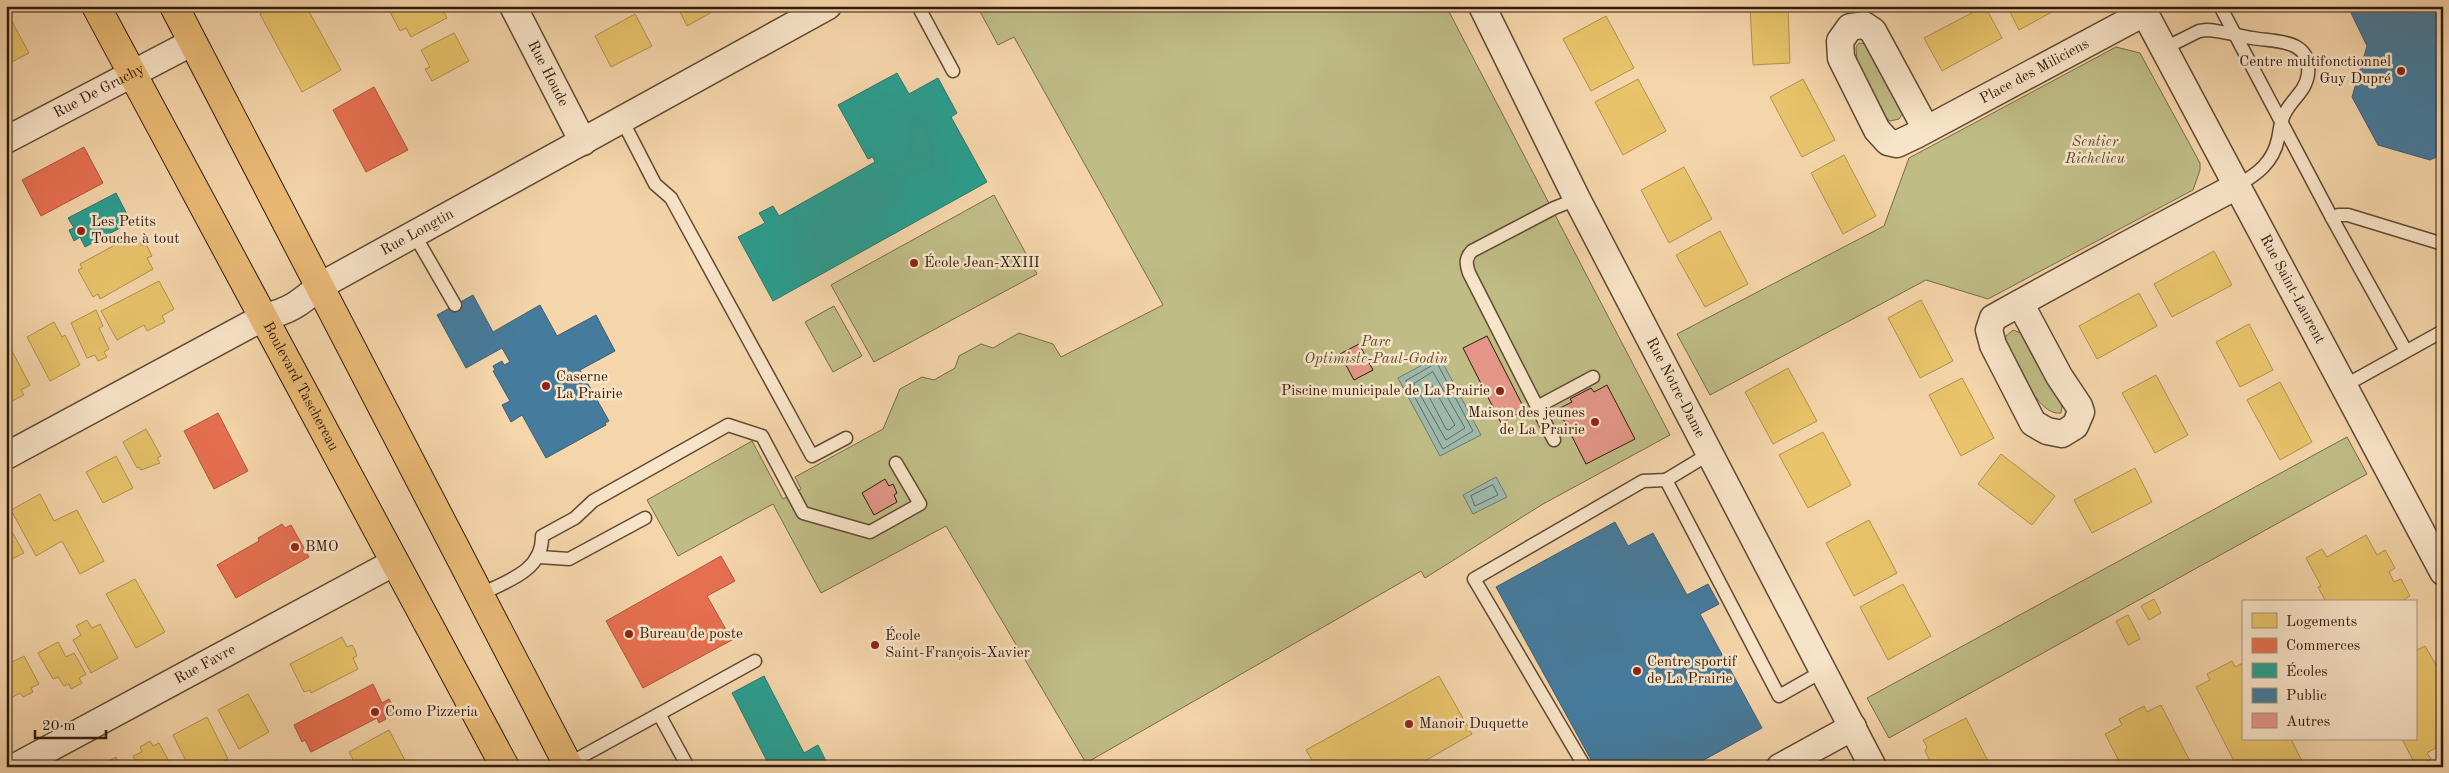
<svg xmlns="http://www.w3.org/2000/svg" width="2449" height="773" font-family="'Old Standard TT',serif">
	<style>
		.green { fill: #bfbc86; stroke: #786b49 }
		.water { fill: #9cb8ab; stroke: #71796b }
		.homes { fill: #e9c46a; stroke: #b2914e }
		.shops { fill: #e76f51; stroke: #b0563c }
		.schools { fill: #2a9d8f; stroke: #2c7668 }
		.public { fill: #457b9d; stroke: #3f5e72 }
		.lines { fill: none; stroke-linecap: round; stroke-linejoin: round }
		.shore { stroke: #66695c; stroke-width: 1 }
		.building { fill: #e39688; stroke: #301a0c }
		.lane-casing { stroke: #614934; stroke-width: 15 }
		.street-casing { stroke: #614934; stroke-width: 29 }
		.primary-casing { stroke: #301a0c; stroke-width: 30 }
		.lane { stroke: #f8e4c8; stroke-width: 12 }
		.street { stroke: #f8e4c8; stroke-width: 26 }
		.primary { stroke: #eaba75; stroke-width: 28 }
		.poi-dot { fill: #8f2418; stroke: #f8e4c8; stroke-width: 2 }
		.labels { text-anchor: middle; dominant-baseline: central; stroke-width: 5; stroke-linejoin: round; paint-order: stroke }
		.poi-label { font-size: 15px; fill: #301a0c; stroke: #f8e4c8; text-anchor: start }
		.street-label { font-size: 15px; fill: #301a0c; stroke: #f8e4c8 }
		.park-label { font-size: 15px; font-style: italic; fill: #5b4b31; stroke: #f8e4c8 }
	</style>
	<rect width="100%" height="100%" fill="#f5d5aa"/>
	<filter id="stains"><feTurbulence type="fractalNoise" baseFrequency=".004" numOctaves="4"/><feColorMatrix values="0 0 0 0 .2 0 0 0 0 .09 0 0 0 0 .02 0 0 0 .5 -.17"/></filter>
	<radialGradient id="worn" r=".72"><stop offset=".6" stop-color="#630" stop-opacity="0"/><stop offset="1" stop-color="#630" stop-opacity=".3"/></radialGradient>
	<g class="green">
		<path d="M977,6H1446L1670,435L1543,504L1425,578L1421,571L1086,763L946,526L821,593L773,504L678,556L647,500L752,441L783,499L801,489L795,477L883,429L900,389L922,377L934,380L955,368L959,356L981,344L993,348L1019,333L1053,344L1061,357L1163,305L1014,37L998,45Z"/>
		<path d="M1859,43L1866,44L1901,109L1903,113L1899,119L1890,121L1886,118L1857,64L1856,47Z"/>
		<path d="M2116,47L2140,53L2200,163V170L2193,190L1988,299L1926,280L1710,395L1677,334L1884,226L1909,158Z"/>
		<path d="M994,195L1037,274L874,362L831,285Z"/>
		<path d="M834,306L862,356L833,372L805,322Z"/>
		<path d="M2013,330L2021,333L2062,406L2061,413C2036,417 2016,358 2005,341L2006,336Z"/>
		<path d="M2347,437L2367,474L1889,738L1867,698Z"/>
	</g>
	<g class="water">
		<path d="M1439,356L1481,435L1440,456L1398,378Z"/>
		<path d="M1496,477L1507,497L1473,514L1463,495Z"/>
	</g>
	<g class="homes">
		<path d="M273,6H306L341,70L302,92L260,14Z"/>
		<path d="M393,6H441L447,18L411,37L406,28L400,31L388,8Z"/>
		<path d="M677,6H723L687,26Z"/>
		<path d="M1750,6H1788L1790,63L1753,65Z"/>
		<path d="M1985,6L2002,38L1942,71L1924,38Z"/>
		<path d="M2007,6H2063L2019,30Z"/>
		<path d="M635,14L652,46L611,67L595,36Z"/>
		<path d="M9,16L29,53L6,65V17Z"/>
		<path d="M1606,16L1634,68L1591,91L1563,39Z"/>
		<path d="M454,33L469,61L432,81L425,69L430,67L421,50Z"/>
		<path d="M1638,79L1666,131L1623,155L1595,102Z"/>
		<path d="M1803,79L1835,140L1802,157L1770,97Z"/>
		<path d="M1844,155L1876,216L1843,234L1811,173Z"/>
		<path d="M1684,167L1712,219L1669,243L1641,190Z"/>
		<path d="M1720,231L1748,284L1705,307L1676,255Z"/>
		<path d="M135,234L142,246L146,244L152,256L147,258L153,269L100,299L98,294L93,297L78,270L82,268L80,264Z"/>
		<path d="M2214,251L2232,285L2172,317L2154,284Z"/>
		<path d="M159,281L174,309L162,316L165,322L147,331L144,325L117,340L101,311Z"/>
		<path d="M2139,293L2157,326L2097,359L2079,326Z"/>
		<path d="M1921,300L1953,361L1920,378L1888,318Z"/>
		<path d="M96,310L103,326L99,328L109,349L104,352L107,357L98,361L95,355L87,358L71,323Z"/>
		<path d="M54,322L62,337L65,335L80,365L50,381L27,337Z"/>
		<path d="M2249,324L2273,370L2240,387L2216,342Z"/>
		<path d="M12,351L30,385L21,390L24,395L12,401L9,395L6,396V354Z"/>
		<path d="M1788,368L1817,421L1773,444L1745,392Z"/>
		<path d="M2156,375L2188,435L2155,453L2122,393Z"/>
		<path d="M1962,378L1994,438L1961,456L1929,395Z"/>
		<path d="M2280,382L2312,442L2280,460L2247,400Z"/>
		<path d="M146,429L161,456L157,458L160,463L141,470L139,467L137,468L123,442Z"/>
		<path d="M1823,432L1851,485L1808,508L1779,455Z"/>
		<path d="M2001,454L2055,496L2032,525L1978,484Z"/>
		<path d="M116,456L133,488L103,503L86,472Z"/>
		<path d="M2135,468L2152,502L2092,533L2074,500Z"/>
		<path d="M40,494L54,521L77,510L104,561L80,574L62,541L36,556L11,510Z"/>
		<path d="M1869,520L1897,573L1854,596L1826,543Z"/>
		<path d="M6,521L24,553L6,562Z"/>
		<path d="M2366,535L2377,555L2385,550L2395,568L2389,572L2394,582L2401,579L2410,596L2400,602H2326L2318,587L2321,586L2306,558L2322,549L2327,557Z"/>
		<path d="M135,579L165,632L136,648L106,594Z"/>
		<path d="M1903,584L1931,636L1888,660L1860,607Z"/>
		<path d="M2154,599L2161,613L2149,620L2141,606Z"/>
		<path d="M2128,615L2140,639L2128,645L2116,621Z"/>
		<path d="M87,620L92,628L100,624L118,658L91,673L73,640L81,635L76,626Z"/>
		<path d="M342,637L347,647L352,645L355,650L357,656L353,658L358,669L311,693L310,690L304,692L290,664Z"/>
		<path d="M58,642L66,657L74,653L86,674L79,678L82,683L71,689L69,684L64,686L58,677L53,679L38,653Z"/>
		<path d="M2425,646L2436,665L2443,661V744L2427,753L2431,759L2416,766L2402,739H2415V651Z"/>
		<path d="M24,656L39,684L31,688L33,692L23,697L20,693L11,698L6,688V665Z"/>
		<path d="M2232,661L2235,667L2243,663V739H2291L2305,767H2237L2196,687L2210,680L2207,674Z"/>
		<path d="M1439,676L1472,734L1414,767H1316L1306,750Z"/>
		<path d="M248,694L269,732L239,749L218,710Z"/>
		<path d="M2161,705L2193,767H2122L2105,734L2122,725L2119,719L2144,706L2147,712Z"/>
		<path d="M207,717L228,759L219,764L220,767H189L173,735Z"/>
		<path d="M1966,718L1991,767H1933L1925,751L1927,747L1923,740Z"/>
		<path d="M389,730L408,766L357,767L349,752Z"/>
		<path d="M150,741L153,746L159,743L172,767H139L133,756L142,752L140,747Z"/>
		<path d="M116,757L120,767H106L109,761Z"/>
	</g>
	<g class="shops">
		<path d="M374,87L408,150L366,172L333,110Z"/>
		<path d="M84,147L103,183L41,216L22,180Z"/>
		<path d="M218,413L248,471L214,489L184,431Z"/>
		<path d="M282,524L285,528L291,525L309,557L236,598L217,565L259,541L258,538Z"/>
		<path d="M721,556L735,581L707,596L732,640L643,688L606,621Z"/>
		<path d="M373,684L382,703L389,699L395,710L384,715L386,719L379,723L377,718L311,752L305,740L302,742L294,725Z"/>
	</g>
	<g class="schools">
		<path d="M897,73L909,94L938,78L957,113L951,117L987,182L773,301L738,237L765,223L759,213L773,206L779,216L875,162L873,157L868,159L838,105Z"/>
		<path d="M116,193L131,222L85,247L80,237L74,241L69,230L74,228L68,218Z"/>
		<path d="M764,676L804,753L818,745L829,767H770L732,693Z"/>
	</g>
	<g class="public">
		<path d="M2364,6H2443V154L2430,160L2378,145L2352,97L2367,46L2351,13Z"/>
		<path d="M473,295L493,332L540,305L557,336L596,315L615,351L580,370L609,421L605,423L606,425L546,458L522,415L511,422L502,405L510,401L493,371L495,370L493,366L502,361L504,365L510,362L502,348L466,368L437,315Z"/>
		<path d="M1615,522L1628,546L1653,533L1687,595L1708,584L1719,604L1700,614L1762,728L1691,767H1595L1496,587Z"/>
	</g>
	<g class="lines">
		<g class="shore">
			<path d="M1435,364L1438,365L1473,431L1443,449L1406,381Z"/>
			<path d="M1433,372L1465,428L1446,440L1414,384Z"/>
			<path d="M1430,382L1455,425L1449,430L1446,429L1424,387Z"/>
			<path d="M1493,485L1498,495L1475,506L1471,496Z"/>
		</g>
	</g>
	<g class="building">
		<path d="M1487,336L1525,410L1501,423L1463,348Z"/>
		<path d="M1359,344L1373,370L1354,380L1340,354Z"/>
		<path d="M1607,385L1635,439L1586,464L1558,409L1572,402L1570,399L1591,388L1594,392Z"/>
		<path d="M885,479L889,486L893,484L897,493L894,495L897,502L874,515L862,493Z"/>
	</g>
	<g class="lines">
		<g class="lane-casing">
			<g id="lane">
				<path d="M918,6L953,71"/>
				<path d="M2220,6L2332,218L2406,351"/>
				<path d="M2163,49L2199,31L2207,30C2222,31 2236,35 2252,38C2274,42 2312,38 2308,74C2306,91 2292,99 2285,113C2280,121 2280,130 2278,139C2273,163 2257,174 2237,186"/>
				<path d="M622,120L655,184L671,198L812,456L846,438"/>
				<path d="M2332,218L2338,215H2348L2443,244"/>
				<path d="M414,234L455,305"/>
				<path d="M2344,386L2443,331"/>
				<path d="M1537,407L1593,377"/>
				<path d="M1554,440L1469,273C1466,264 1465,258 1472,251L1554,208L1577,199"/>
				<path d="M1709,454L1666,480L1779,696L1823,671"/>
				<path d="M540,557L569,559L645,518"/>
				<path d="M479,595C507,581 543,571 542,536L575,518L593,501L728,425L762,436L803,513L870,532L920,504L896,463"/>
				<path d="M659,714L755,661"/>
				<path d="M568,764L659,714L688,767"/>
				<path d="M1585,767L1474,579L1643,481L1666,480"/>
			</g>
		</g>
		<g class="street-casing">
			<g id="street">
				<path id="s1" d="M513,6L583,142"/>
				<path id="s2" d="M1482,6L1577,199L1873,767"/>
				<path id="s3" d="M2141,6L2443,572"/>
				<path id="s4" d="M1926,129L1873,31L1864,25L1850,27L1840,41L1841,58L1877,130L1888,142L1897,144L1916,135L2144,13"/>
				<path id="s5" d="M6,140L193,42"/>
				<path d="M2020,303L2059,376L2079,406L2081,412L2075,426L2062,434L2047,431L2033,423L1993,345L1989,330L1993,318C2074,273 2155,229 2237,186"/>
				<path id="s6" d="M6,456L264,317C290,311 300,303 320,286L828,6"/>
				<path id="s7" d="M15,767L395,562"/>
				<path d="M1780,767L1853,727"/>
			</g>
		</g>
		<g class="primary-casing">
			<g id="primary">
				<path id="s8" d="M96,6L505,767"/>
				<path d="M174,6L569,767"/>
			</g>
		</g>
		<use href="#lane" class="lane"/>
		<use href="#street" class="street"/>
		<use href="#primary" class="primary"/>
	</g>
	<g class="poi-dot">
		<circle cx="2401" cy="71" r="5"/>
		<circle cx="81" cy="231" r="5"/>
		<circle cx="914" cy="263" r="5"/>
		<circle cx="546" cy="386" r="5"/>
		<circle cx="1500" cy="391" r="5"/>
		<circle cx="1595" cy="422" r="5"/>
		<circle cx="295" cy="547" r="5"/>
		<circle cx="629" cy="634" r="5"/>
		<circle cx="875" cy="645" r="5"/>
		<circle cx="1637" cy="671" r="5"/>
		<circle cx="375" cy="712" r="5"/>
		<circle cx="1409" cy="724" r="5"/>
	</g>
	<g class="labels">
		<g class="poi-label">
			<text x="2391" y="62" text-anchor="end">Centre multifonctionnel<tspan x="2391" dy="17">Guy Dupré</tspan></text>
			<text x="91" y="222">Les Petits<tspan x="91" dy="17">Touche à tout</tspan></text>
			<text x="924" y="263">École Jean-XXIII</text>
			<text x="556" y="377">Caserne<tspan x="556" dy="17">La Prairie</tspan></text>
			<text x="1490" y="391" text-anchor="end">Piscine municipale de La Prairie</text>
			<text x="1585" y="413" text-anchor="end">Maison des jeunes<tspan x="1585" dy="17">de La Prairie</tspan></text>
			<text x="305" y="547">BMO</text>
			<text x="639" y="634">Bureau de poste</text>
			<text x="885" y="636">École<tspan x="885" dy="17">Saint-François-Xavier</tspan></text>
			<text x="1647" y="662">Centre sportif<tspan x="1647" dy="17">de La Prairie</tspan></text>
			<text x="385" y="712">Como Pizzeria</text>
			<text x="1419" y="724">Manoir Duquette</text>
		</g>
		<g class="street-label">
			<text stroke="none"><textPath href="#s4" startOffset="432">Place des Miliciens</textPath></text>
			<text stroke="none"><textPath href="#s1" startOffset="76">Rue Houde</textPath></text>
			<text stroke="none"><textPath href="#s5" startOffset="105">Rue De Gruchy</textPath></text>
			<text stroke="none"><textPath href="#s6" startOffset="469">Rue Longtin</textPath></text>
			<text stroke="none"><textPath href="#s3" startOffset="321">Rue Saint-Laurent</textPath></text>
			<text stroke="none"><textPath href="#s8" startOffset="432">Boulevard Taschereau</textPath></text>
			<text stroke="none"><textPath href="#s2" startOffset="428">Rue Notre-Dame</textPath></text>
			<text stroke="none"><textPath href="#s7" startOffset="216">Rue Favre</textPath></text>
		</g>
		<g class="park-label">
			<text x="2095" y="142">Sentier<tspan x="2095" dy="17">Richelieu</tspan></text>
			<text x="1376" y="342">Parc<tspan x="1376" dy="17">Optimiste-Paul-Godin</tspan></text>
		</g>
	</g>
	<rect width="2449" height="773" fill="none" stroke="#f5d5aa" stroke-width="25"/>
	<rect x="8" y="8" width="2434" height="758" fill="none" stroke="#301a0c" stroke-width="2.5"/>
	<rect x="12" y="12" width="2424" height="748" fill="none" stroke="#301a0c"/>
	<rect x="2242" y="600" width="175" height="140" fill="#f8e4c8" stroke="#a8937d"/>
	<rect x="2252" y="613" width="25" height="15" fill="#e9c46a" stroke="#a8937d"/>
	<text x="2286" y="626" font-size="15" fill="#301a0c">Logements</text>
	<rect x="2252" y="638" width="25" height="15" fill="#e76f51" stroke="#a8937d"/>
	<text x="2286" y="650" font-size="15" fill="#301a0c">Commerces</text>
	<rect x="2252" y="663" width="25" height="15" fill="#2a9d8f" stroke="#a8937d"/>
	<text x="2286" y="676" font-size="15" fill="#301a0c">Écoles</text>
	<rect x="2252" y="688" width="25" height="15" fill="#457b9d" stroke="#a8937d"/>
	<text x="2286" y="700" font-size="15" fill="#301a0c">Public</text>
	<rect x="2252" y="713" width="25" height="15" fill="#e39688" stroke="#a8937d"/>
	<text x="2286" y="726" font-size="15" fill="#301a0c">Autres</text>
	<path d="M35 730v8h71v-8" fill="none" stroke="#301a0c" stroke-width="2.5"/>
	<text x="42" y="730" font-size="15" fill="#301a0c" stroke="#f8e4c8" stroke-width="4" paint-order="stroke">20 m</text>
	<rect width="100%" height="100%" filter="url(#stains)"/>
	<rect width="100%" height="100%" fill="url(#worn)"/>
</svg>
